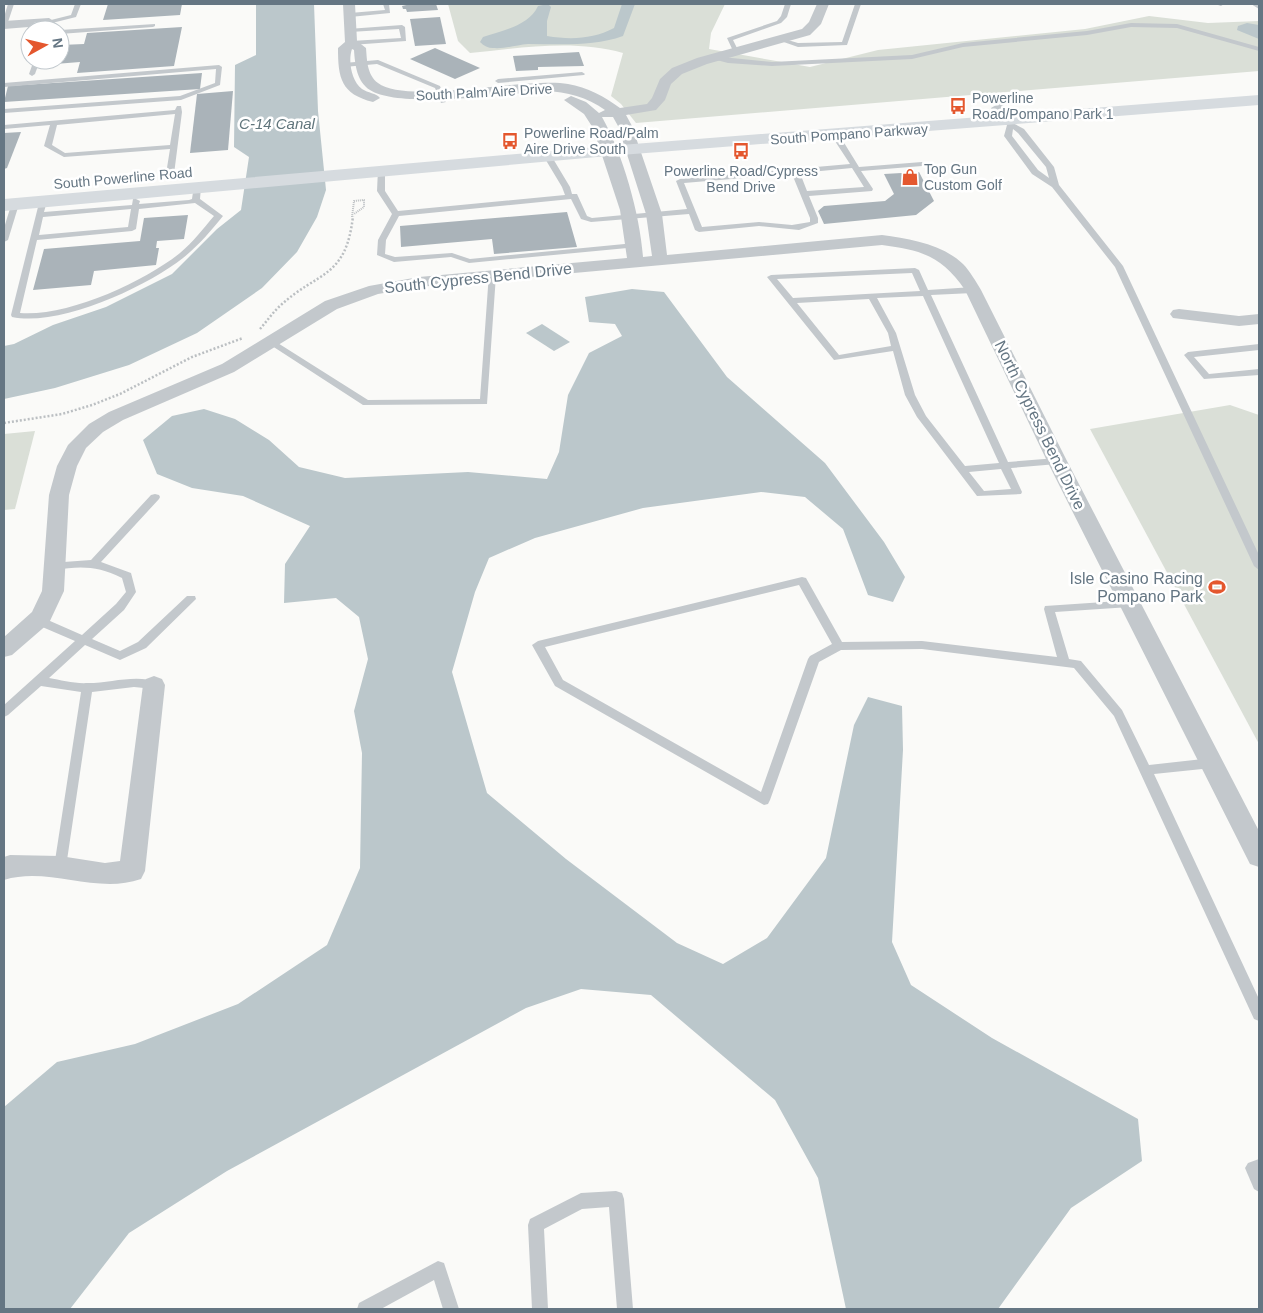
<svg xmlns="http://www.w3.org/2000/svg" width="1263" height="1313" font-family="Helvetica,sans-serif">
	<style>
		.green { fill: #dadfd7 }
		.water { fill: #bbc7cb }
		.building { fill: #aab3b9 }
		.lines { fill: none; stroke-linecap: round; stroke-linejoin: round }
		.path-far1 { stroke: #bbbfc2; stroke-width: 2; stroke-dasharray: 1 1; stroke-linecap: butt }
		.path { stroke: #bbbfc2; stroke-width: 2.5; stroke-dasharray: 2 2; stroke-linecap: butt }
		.lane { fill: #c3c8cc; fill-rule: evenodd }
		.street { fill: #c3c8cc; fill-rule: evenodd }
		.secondary { fill: #d6dbdf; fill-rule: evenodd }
		.labels { text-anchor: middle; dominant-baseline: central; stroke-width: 5; stroke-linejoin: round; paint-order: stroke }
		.far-street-label { font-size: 14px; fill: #657683; stroke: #fff }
		.far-poi-label { font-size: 14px; fill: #657683; stroke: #fff; text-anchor: start }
		.far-water-label { font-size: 15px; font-style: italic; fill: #60757c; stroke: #fff }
		.street-label { font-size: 16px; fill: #657683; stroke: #fff }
		.poi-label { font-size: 16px; fill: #657683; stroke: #fff; text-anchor: end }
	</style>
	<rect width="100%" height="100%" fill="#fafaf8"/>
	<g class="green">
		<path d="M448,4H725L711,33L709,49L810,67L878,50L1085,29L1149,16L1208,23L1259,21V71L636,123L621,104L611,96L623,53C574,39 521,48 470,53L458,41Z"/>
		<path d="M1230,405L1259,415V744L1090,429Z"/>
		<path d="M35,431L15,509L4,510V434Z"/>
	</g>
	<g class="water">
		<path d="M256,4H314L318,111L326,190L317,217L297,252L262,288L197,333L129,365L55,388L4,399V346L14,344L53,325L106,307L172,274L217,229L241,210L249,157L234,147L235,65L256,55Z"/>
		<path d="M548,4L551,7L547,21V36C571,40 593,39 614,28L622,4H635L623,36C592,47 560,44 528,44C516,45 505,49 493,48C488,48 484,46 480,42L483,37C501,31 529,26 538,6Z"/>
		<path d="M1247,23L1259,25V39L1237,30L1238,26Z"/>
		<path d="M632,289L664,292L727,377L825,463L884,542L905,577L893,602L868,595L843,529L805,497L761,492L643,508L535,538L489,558L475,592L452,672L487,793L566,859L677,943L723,964L767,938L826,858L854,725L868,697L902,706L903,750L892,942L911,985L992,1038L1138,1119L1142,1161L1071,1208L998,1309H846L818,1178L775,1100L651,995L581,989L526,1008L227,1171L129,1233L70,1309H4V1107L57,1062L135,1044L238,1004L327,945L360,868L362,753L354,711L368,659L359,617L336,598L284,603L285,564L310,526L243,496L192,488L157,474L143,440L172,416L204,409L235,419L269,440L299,467L345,478L468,472L547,479L559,452L568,395L589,353L622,336L615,324L589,322L585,297Z"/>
		<path d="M542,324L570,342L554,351L526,333Z"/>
	</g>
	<g class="building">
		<path d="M108,4H182L180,15L103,20Z"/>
		<path d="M411,4H436L438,10L407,12L406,9H403L402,6Z"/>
		<path d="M440,17L446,44L415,46L410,19Z"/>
		<path d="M182,27L174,66L77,73L80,62L55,64L56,60H60L61,45L84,44L87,33Z"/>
		<path d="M435,48L480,68L455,79L410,59Z"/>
		<path d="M579,52L584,66L538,67V70L516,71L513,56Z"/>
		<path d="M202,73L200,89L4,102L8,86Z"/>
		<path d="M233,91L228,150L190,153L197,94Z"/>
		<path d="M21,132L7,168L4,169V133Z"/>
		<path d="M919,172L934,201L916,215L824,224L818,211L824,206L885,201L894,194L884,174Z"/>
		<path d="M567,212L577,247L494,254L492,239L401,247L400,226Z"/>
		<path d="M188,215L184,239L157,241L156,248H159L156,265L94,271L91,285L33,290L44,249L140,241L144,218Z"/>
	</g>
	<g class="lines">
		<path class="path-far1" d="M352,217L354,201L364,200V207L354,214"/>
		<g class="path">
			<path d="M260,329C267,321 273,312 281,305C318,271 346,279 353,216"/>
			<path d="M4,423L62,414L92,405L120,394L192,357L243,338"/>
		</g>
		<g class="lane">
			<path d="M8,4H14L7,25L4,27V17Z"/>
			<path d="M75,4H81L76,17L52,23L49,30H43L47,21L71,15Z"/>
			<path d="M383,4H389L390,13L350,17L347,15L350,13L385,10Z"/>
			<path d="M785,4H791L787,17L781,23L733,40L739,52L734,53L727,38L777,21L781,16Z"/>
			<path d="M855,4H861L847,45L798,47L778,40L781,38L798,43L842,42Z"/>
			<path d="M1215,4H1224L1221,6Z"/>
			<path d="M1131,23L1177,24L1259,47V51L1177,28L1131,27L1087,35L963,47L912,59L772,66L728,63L709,58L712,56L772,62L912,55L963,43L1087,31Z"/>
			<path d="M155,24V26L153,27L60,34V30Z"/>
			<path d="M402,25L405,27L406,41L351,45L348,43L351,41L401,38L399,29L350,32L347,30L348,29Z"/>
			<path d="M34,60H40L35,74L32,76L29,74Z"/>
			<path d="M378,60L440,86L446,102L441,103L435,88L377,64L344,67L341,65L344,63Z"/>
			<path d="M219,65L222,67L220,85L181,100L4,113V109L180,96L215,83L216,69L4,87V83Z"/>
			<path d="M582,72L585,74L584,75L498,83L495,81L498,79Z"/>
			<path d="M177,106H181L182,112L174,174L170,176L166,174L170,149L64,157L44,146L50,125L4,129V125L175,110ZM175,114L170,145L65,153L52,145L57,125Z"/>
			<path d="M1005,121H1009L1024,129L1054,167L1059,185L1123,266L1259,555V570L1254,566L1115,267L1052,187L1032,174L1004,136L1007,125L1003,122ZM1013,129L1018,133L1046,167L1049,178L1038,170L1012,136Z"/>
			<path d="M832,133H838L859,167L922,162L926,164L922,166L861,171L873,189L872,191L809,196L818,218V223L799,230L759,226L699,232L695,230L689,214L591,222L581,219L571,199L399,216L386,240L385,254L395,257L452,253L470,259L635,243H638V247L469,263L451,257L394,262L377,255L378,240L392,214L377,191L378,169L385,171V191L398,211L565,195L562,187L544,157L548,155L552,157L570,187L572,194H577L587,216L592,218L687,209L676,181L680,179L850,164L831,135ZM852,168L864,187L807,191L800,173ZM792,174L810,218V222L792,225L759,222L702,227L684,183Z"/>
			<path d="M194,185L201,187L200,199L223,216C211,231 198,246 183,258C146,287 60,327 12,317L11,315L40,199L47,201L44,212L132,205L133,199H136L140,201L139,204L189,200L192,199ZM195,203L214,216C203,229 193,242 180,253C144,282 67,317 20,313L37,240L132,231L136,229L139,209ZM131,209L128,227L39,235L43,217Z"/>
			<path d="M12,202L19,204L8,240L4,242V228Z"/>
			<path d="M915,268L919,270L928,290L973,287L977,290L973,293L931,295L1008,462L1057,458L1062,461L1057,464L1011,468L1022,492L1021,494L977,496L917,417L905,395L893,351L834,360L767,277L771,275ZM912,273L920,291L793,298L777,279ZM923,296L999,463L965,466L926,416L915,395L896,333L877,298ZM869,299L888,333L891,346L839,355L797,303ZM1001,469L1011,489L984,491L969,472Z"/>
			<path d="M489,273L496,275L487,404L363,405L266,342L270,339L273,340L368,400L480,399Z"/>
			<path d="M1259,344V350L1194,357L1209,374L1259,369V375L1204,379L1184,355L1188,352Z"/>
			<path d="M155,494L159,495L160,497L159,499L101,562L131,573L136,592L124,610L92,639L120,651L138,642L187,596H195L196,599L146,648L120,660L85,645L49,678C61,680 75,684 88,683C111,683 135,674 158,682L160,685L158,688L154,689L134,687L92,692L66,867L65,871L60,873L55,871L54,867L81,692L41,686L8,715L4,717V705L75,641L33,623L32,620L33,617H41L82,635L116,604L126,592L122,578C97,566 82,566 54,570L50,569L49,566L50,563L91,560L151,495Z"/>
			<path d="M802,577L806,578L842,642L922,641L1057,657L1044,609L1045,606L1134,600L1135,603L1130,607L1055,612L1069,659L1081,661L1122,710L1149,765L1212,758L1216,760L1218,763L1216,766L1212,768L1154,774L1259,999V1021L1254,1019L1114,716L1074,668L922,649L841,650L819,662L770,800L768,804L764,805L555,686L532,645L538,641ZM799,585L832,644L810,656L808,659L761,792L563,680L545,647Z"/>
			<path d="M1259,1159V1192L1254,1189L1245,1168L1248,1163Z"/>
			<path d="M616,1191L622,1193L624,1199L633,1309H617L609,1207L582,1209L544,1229L548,1309H532L528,1225L530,1219L581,1193Z"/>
			<path d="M438,1261L444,1263L459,1309H443L434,1280L381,1309H357L359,1303Z"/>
		</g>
		<g class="street">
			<path d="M343,4H355L357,41L366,48C367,60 367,75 378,83C406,105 526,77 568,84C587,87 605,97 620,108L647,104L652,98L660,79L672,68L697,58L802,29L809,22L817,4H829L821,24L810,35L707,64L682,74L671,84L665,100L656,110L626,115L632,126L662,214L667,255L882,235C910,239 942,244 963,264C970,271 976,282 981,290L1067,461L1259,831V867L1250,864L1047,461L965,290C942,256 921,250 882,245L419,287L378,294L337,309L234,372L123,420L103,432L86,448L77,466L69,495L64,591L49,623L12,655L4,657V637L32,612L42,591L49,495L57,466L68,445L89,424L109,412L222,364L325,301L369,286L419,277L627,258L620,210L593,128L584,114L564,100L571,96L586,102L599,113L605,110C587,97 567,92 545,91C508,94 399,109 370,90C357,82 355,65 354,50L352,49C348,60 351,81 362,89C368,93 376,93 380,98L373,102C341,94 338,78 338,48L345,42ZM602,117H613L618,126L646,214L652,256L643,257C640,215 623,154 602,117Z"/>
			<path d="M1251,4H1259V9Z"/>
			<path d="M49,18L55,22L53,25L4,29V21Z"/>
			<path d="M998,104L1003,105L1014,122L1012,125H1002L991,108Z"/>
			<path d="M1179,309L1239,316L1259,314V324L1239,326L1173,318L1170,314L1173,310Z"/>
			<path d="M154,676L162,679L165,685L145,871L141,879C96,895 49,866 4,880V857L10,855L60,856L105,863L120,861L143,685L146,679Z"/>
		</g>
		<path class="secondary" d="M1259,95V105L608,156L4,211V199L608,146Z"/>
	</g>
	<defs>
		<g id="bus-bare" transform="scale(1.35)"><path d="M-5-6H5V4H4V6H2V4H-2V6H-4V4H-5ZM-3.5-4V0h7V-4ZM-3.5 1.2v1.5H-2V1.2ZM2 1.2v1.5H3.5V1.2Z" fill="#e4572e" stroke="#fff" stroke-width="2.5" paint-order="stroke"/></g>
		<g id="shop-bare" transform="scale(1.35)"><path d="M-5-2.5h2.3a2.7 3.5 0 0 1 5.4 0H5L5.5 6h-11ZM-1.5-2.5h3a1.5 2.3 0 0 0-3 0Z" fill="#e4572e" stroke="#fff" stroke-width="2.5" paint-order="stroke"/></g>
		<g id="stadium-bare" transform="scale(1.35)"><path d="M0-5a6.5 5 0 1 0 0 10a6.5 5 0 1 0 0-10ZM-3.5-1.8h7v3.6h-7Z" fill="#e4572e" stroke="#fff" stroke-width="2.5" paint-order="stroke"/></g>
	</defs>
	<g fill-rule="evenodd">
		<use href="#bus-bare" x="958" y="106"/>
		<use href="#bus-bare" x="510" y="141"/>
		<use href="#bus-bare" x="741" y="151"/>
		<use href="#shop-bare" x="910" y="177"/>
		<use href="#stadium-bare" x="1217" y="587"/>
	</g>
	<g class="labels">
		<g class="far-street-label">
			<text transform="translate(484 92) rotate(-3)">South Palm Aire Drive</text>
			<text transform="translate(849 134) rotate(-4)">South Pompano Parkway</text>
			<text transform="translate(123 178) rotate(-5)">South Powerline Road</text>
		</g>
		<g class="far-poi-label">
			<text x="972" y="98">Powerline<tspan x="972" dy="16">Road/Pompano Park 1</tspan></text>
			<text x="524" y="133">Powerline Road/Palm<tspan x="524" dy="16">Aire Drive South</tspan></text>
			<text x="924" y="169">Top Gun<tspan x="924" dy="16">Custom Golf</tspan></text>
			<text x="741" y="171" text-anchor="middle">Powerline Road/Cypress<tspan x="741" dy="16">Bend Drive</tspan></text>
		</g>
		<g class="far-water-label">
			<text x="277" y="123">C-14 Canal</text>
		</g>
		<g class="street-label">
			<text transform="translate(478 278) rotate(-6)">South Cypress Bend Drive</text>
			<text transform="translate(1040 425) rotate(64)">North Cypress Bend Drive</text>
		</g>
		<g class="poi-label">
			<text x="1203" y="578">Isle Casino Racing<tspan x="1203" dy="18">Pompano Park</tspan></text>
		</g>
	</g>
	<rect width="1263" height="1313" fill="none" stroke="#657683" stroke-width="10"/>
	<g transform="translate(45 45) rotate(82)"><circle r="24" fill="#ffffff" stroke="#c1c8cd"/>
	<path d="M0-4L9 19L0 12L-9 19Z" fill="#e4572e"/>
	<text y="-8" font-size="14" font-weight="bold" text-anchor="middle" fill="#657683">N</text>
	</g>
</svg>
